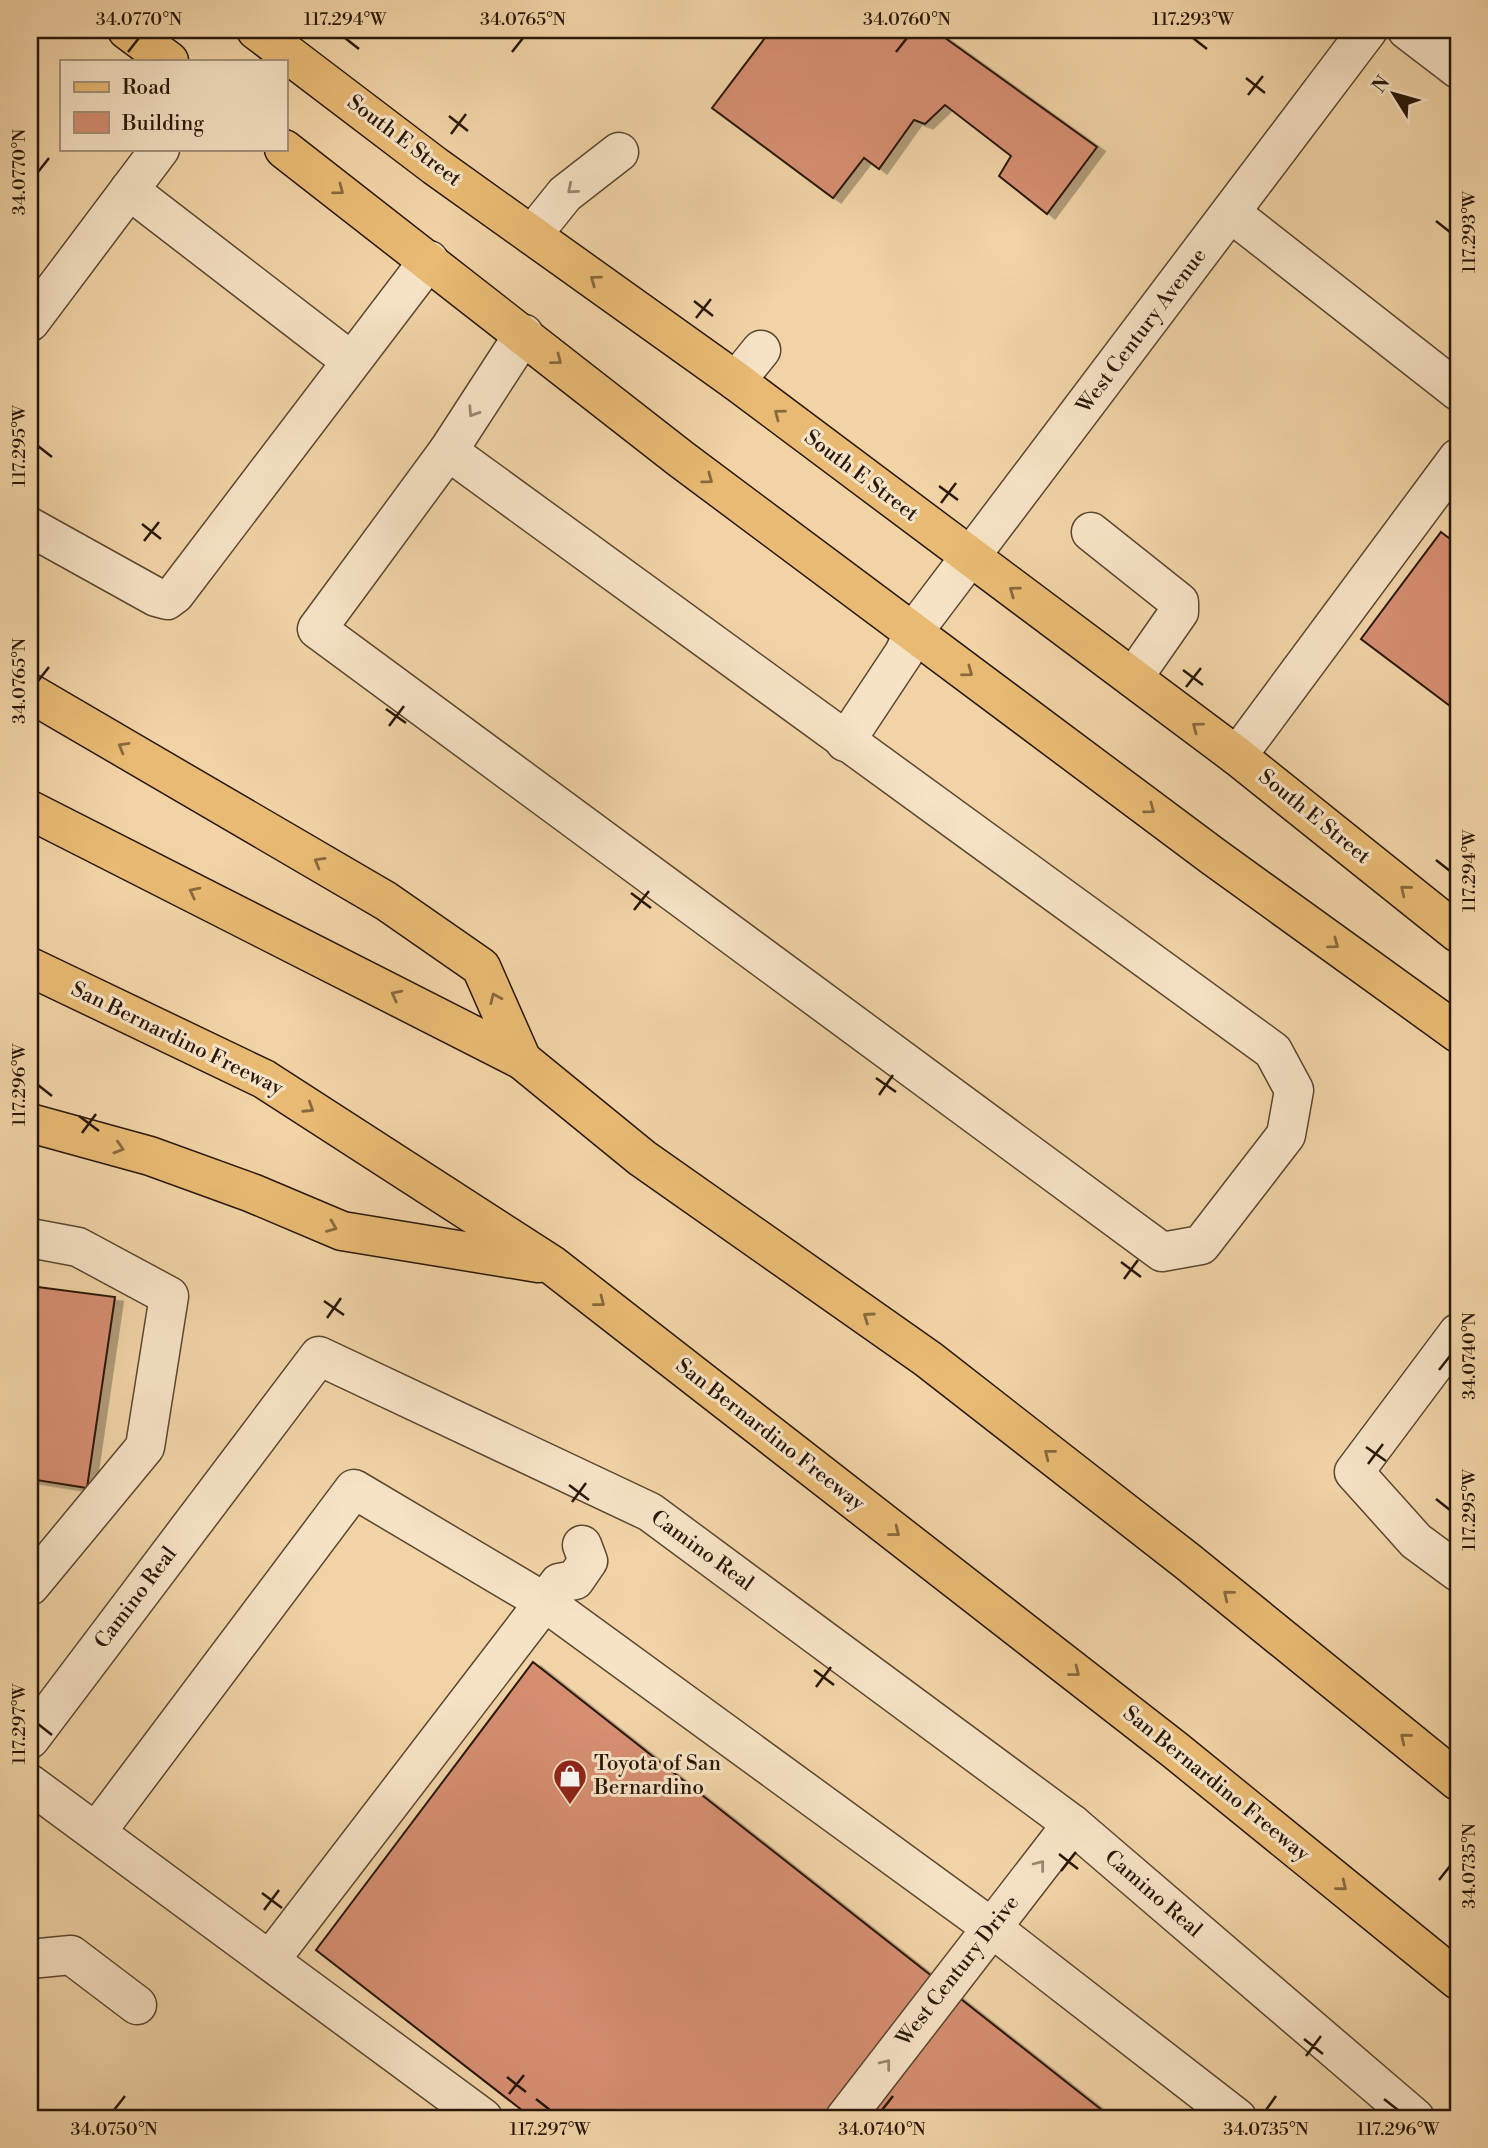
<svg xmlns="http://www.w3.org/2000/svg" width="1488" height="2148" font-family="'Libre Bodoni',serif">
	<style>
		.building { fill: #d68e71; stroke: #291808; stroke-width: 2; filter: url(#shadow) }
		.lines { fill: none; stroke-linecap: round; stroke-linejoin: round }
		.minor-casing { stroke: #5b4730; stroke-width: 41 }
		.major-casing { stroke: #291808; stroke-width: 41 }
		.highway-casing { stroke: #291808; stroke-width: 41 }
		.minor { stroke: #f6e2c5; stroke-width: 38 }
		.major { stroke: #e8ba73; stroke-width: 38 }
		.highway { stroke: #e8ba73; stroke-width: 38 }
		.oneway { stroke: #9a8770 }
		.oneway2 { stroke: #88693e }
		.ticks { fill: none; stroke: #291808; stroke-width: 2.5 }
		.labels { text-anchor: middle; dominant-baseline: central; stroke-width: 6; stroke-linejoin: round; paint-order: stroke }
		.street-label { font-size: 21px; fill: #291808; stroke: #f6e2c5 }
		.poi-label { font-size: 21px; fill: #291808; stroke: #f6e2c5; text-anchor: start }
		.neatline { fill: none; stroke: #291808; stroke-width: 2.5 }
		.ticks-label { font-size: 18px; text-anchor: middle; fill: #291808 }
	</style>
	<defs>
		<filter id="shadow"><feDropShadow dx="8" dy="4.5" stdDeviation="0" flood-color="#0004"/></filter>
	</defs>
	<rect width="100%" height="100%" fill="#f1d3a6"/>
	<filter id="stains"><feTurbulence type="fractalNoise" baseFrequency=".00286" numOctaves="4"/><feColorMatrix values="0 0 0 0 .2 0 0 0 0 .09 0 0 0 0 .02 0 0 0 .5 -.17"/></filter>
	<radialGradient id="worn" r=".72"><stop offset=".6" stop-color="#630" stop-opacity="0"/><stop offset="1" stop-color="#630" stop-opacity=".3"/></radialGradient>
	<g class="building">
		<path d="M771,30H934L1097,147L1047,214L999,176L1011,156L945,105L925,124L914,120L879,169L864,158L833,198L712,108Z"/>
		<path d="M1441,532L1458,545V712L1361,639Z"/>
		<path d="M30,1286L115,1297L87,1488L30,1479Z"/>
		<path d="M533,1662L1112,2118H532L316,1950Z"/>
	</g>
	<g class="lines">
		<g class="minor-casing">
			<g id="minor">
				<path d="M1407,30L1458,69"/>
				<path d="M129,190L351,361"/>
				<path d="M1231,213L1458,391"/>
				<path d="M532,235L565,194L619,152"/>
				<path d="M30,322L160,149"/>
				<path d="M736,381L761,350"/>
				<path d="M448,451L1273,1051L1294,1090L1286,1135L1201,1245L1162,1252L317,629Z"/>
				<path d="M448,451L524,334"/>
				<path d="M30,527L156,597L167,600L175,594L429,260"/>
				<path d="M1091,532L1179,602V612L1133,678"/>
				<path d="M845,742L904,653L914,631L1368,30"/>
				<path d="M1237,756L1458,458"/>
				<path d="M30,1238L78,1247L169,1296L145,1447L30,1586"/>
				<path d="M1458,1333L1354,1472L1416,1541L1458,1572"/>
				<path d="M30,1739L319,1356L650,1512L1072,1824L1415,2118"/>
				<path d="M30,1784L483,2118"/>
				<path d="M97,1831L354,1489L546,1603L992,1928L1237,2118"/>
				<path d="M30,1959L71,1955L137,2005"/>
				<path d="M270,1960L559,1583L575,1580L588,1561L582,1545"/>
				<path d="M845,2118L1072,1824"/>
			</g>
		</g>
		<g class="major-casing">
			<g id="major">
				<path d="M127,30L169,61"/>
				<path d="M256,30L435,166L736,381L1237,756L1458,933"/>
				<path d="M284,149L681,459L1214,857L1458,1033"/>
			</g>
		</g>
		<g class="highway-casing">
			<g id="highway">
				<path d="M30,693L386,901L481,967L522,1060"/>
				<path d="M30,810L522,1060L642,1158L928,1359L1187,1561L1458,1781"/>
				<path d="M30,967L264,1079L552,1265L1175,1750L1458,1980"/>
				<path d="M30,1123L150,1156L252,1193L342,1231L538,1263"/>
			</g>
		</g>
		<use href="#minor" class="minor"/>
		<use href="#major" class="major"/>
		<use href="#highway" class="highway"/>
	</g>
	<defs><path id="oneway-chevron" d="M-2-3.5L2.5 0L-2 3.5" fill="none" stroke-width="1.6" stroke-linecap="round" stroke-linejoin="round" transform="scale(1.75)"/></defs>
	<g class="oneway">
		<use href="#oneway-chevron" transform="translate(572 189) rotate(140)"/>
		<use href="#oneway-chevron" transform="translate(473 412) rotate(123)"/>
		<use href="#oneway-chevron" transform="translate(1040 1865) rotate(-52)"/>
		<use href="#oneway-chevron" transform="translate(886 2064) rotate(-52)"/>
	</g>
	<g class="oneway2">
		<use href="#oneway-chevron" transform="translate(339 190) rotate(37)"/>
		<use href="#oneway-chevron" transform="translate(595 280) rotate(-144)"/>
		<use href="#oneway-chevron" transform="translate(557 360) rotate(38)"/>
		<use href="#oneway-chevron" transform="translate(779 414) rotate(-143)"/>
		<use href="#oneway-chevron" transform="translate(708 479) rotate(36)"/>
		<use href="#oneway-chevron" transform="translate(1014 591) rotate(-144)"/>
		<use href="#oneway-chevron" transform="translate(968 672) rotate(37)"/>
		<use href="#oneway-chevron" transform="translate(1197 727) rotate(-143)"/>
		<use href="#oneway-chevron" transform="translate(123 747) rotate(-150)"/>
		<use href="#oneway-chevron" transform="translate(1150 809) rotate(37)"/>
		<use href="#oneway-chevron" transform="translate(319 862) rotate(-150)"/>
		<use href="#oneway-chevron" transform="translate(1405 890) rotate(-141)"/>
		<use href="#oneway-chevron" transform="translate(194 892) rotate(-153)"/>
		<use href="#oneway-chevron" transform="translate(1334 944) rotate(36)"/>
		<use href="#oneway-chevron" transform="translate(396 995) rotate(-153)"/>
		<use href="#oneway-chevron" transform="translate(495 998) rotate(-114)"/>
		<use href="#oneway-chevron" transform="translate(309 1108) rotate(33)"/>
		<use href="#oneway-chevron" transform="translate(119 1148) rotate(16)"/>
		<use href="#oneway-chevron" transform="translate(332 1227) rotate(22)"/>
		<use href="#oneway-chevron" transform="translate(600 1302) rotate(38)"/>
		<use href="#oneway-chevron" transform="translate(868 1317) rotate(-145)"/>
		<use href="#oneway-chevron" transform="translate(1049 1454) rotate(-142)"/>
		<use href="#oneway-chevron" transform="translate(895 1532) rotate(38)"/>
		<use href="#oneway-chevron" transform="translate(1228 1595) rotate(-141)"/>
		<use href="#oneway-chevron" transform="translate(1075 1672) rotate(38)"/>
		<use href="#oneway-chevron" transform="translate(1405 1738) rotate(-141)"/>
		<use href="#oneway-chevron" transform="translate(1342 1886) rotate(39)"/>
	</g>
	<path class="ticks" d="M345,38L359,49M1193,38L1207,49M128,52L139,38M512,52L523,38M896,52L907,38M1246,78L1265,93M1248,95L1263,76M449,116L468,131M451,134L466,114M38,172L49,158M1436,221L1450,232M694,301L713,316M696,318L711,299M38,446L52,457M939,486L958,500M941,503L956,483M142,524L161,539M144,541L159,522M1183,670L1203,685M38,681L49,667M1186,687L1201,668M386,709L406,723M389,726L404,706M1436,860L1450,871M631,893L651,908M634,910L649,891M876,1078L896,1092M38,1085L52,1096M879,1095L893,1075M79,1116L99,1131M82,1133L96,1114M1121,1262L1141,1277M1124,1279L1138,1260M324,1301L344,1315M327,1318L341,1298M1439,1370L1450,1356M1366,1447L1386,1461M1368,1464L1383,1444M569,1485L589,1500M1436,1499L1450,1510M572,1502L586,1483M814,1670L834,1685M816,1687L831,1667M38,1724L52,1735M1059,1854L1078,1869M1061,1871L1076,1852M1439,1880L1450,1866M262,1893L282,1908M264,1910L279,1890M1304,2039L1323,2054M1306,2056L1321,2036M507,2077L526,2092M509,2094L524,2075M536,2099L550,2110M1384,2099L1398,2110M114,2110L125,2096M882,2110L893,2096M1266,2110L1276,2096"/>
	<defs>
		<g id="shop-pin" transform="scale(1.75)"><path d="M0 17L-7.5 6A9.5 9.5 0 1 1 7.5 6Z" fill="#8f2418" stroke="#f6e2c5"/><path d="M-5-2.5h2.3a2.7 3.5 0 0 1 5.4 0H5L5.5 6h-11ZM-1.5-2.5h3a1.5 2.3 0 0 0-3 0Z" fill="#fff"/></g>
	</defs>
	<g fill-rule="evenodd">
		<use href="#shop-pin" x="570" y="1776"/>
	</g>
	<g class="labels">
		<g class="street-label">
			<text transform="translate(404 141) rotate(37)">South E Street</text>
			<text transform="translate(1142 331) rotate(-53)">West Century Avenue</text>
			<text transform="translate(861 476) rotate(37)">South E Street</text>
			<text transform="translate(1314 817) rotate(39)">South E Street</text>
			<text transform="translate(177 1039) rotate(26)">San Bernardino Freeway</text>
			<text transform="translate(770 1435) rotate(38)">San Bernardino Freeway</text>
			<text transform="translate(702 1551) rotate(36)">Camino Real</text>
			<text transform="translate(136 1598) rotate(-53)">Camino Real</text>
			<text transform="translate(1216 1784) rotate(39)">San Bernardino Freeway</text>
			<text transform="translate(1153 1894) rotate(41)">Camino Real</text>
			<text transform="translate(958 1971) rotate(-52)">West Century Drive</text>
		</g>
		<g class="poi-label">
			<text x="594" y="1764">Toyota of San<tspan x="594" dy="24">Bernardino</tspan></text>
		</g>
	</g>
	<rect width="1488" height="2148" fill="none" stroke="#f1d3a6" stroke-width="77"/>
	<rect x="60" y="60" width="228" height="91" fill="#f6e2c5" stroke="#a49179" stroke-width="2"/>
	<rect x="74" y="82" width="35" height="10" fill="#e8ba73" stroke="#a49179" stroke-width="2"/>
	<text x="122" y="94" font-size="21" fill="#291808">Road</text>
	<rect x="74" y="112" width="35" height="21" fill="#d68e71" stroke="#a49179" stroke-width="2"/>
	<text x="122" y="130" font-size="21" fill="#291808">Building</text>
	<g transform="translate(1394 94) rotate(307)" stroke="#f6e2c5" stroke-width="5" paint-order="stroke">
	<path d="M0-5L12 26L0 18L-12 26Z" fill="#291808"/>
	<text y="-10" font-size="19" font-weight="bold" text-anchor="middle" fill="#291808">N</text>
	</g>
	<rect x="38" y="38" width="1412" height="2072" class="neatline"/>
	<g class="ticks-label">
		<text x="139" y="25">34.0770°N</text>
		<text x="345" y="25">117.294°W</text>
		<text x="523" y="25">34.0765°N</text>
		<text x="907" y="25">34.0760°N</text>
		<text x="1193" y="25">117.293°W</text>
		<text transform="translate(19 172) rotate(-90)" y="6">34.0770°N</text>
		<text transform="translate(1469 232) rotate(-90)" y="6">117.293°W</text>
		<text transform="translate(19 446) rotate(-90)" y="6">117.295°W</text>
		<text transform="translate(19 681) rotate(-90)" y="6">34.0765°N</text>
		<text transform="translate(1469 871) rotate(-90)" y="6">117.294°W</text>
		<text transform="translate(19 1085) rotate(-90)" y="6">117.296°W</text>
		<text transform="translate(1469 1356) rotate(-90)" y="6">34.0740°N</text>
		<text transform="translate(1469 1510) rotate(-90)" y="6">117.295°W</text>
		<text transform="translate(19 1724) rotate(-90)" y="6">117.297°W</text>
		<text transform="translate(1469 1866) rotate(-90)" y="6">34.0735°N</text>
		<text x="114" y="2135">34.0750°N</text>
		<text x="550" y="2135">117.297°W</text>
		<text x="882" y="2135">34.0740°N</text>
		<text x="1266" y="2135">34.0735°N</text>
		<text x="1398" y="2135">117.296°W</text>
	</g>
	<rect width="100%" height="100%" filter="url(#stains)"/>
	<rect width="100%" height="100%" fill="url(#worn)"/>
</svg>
